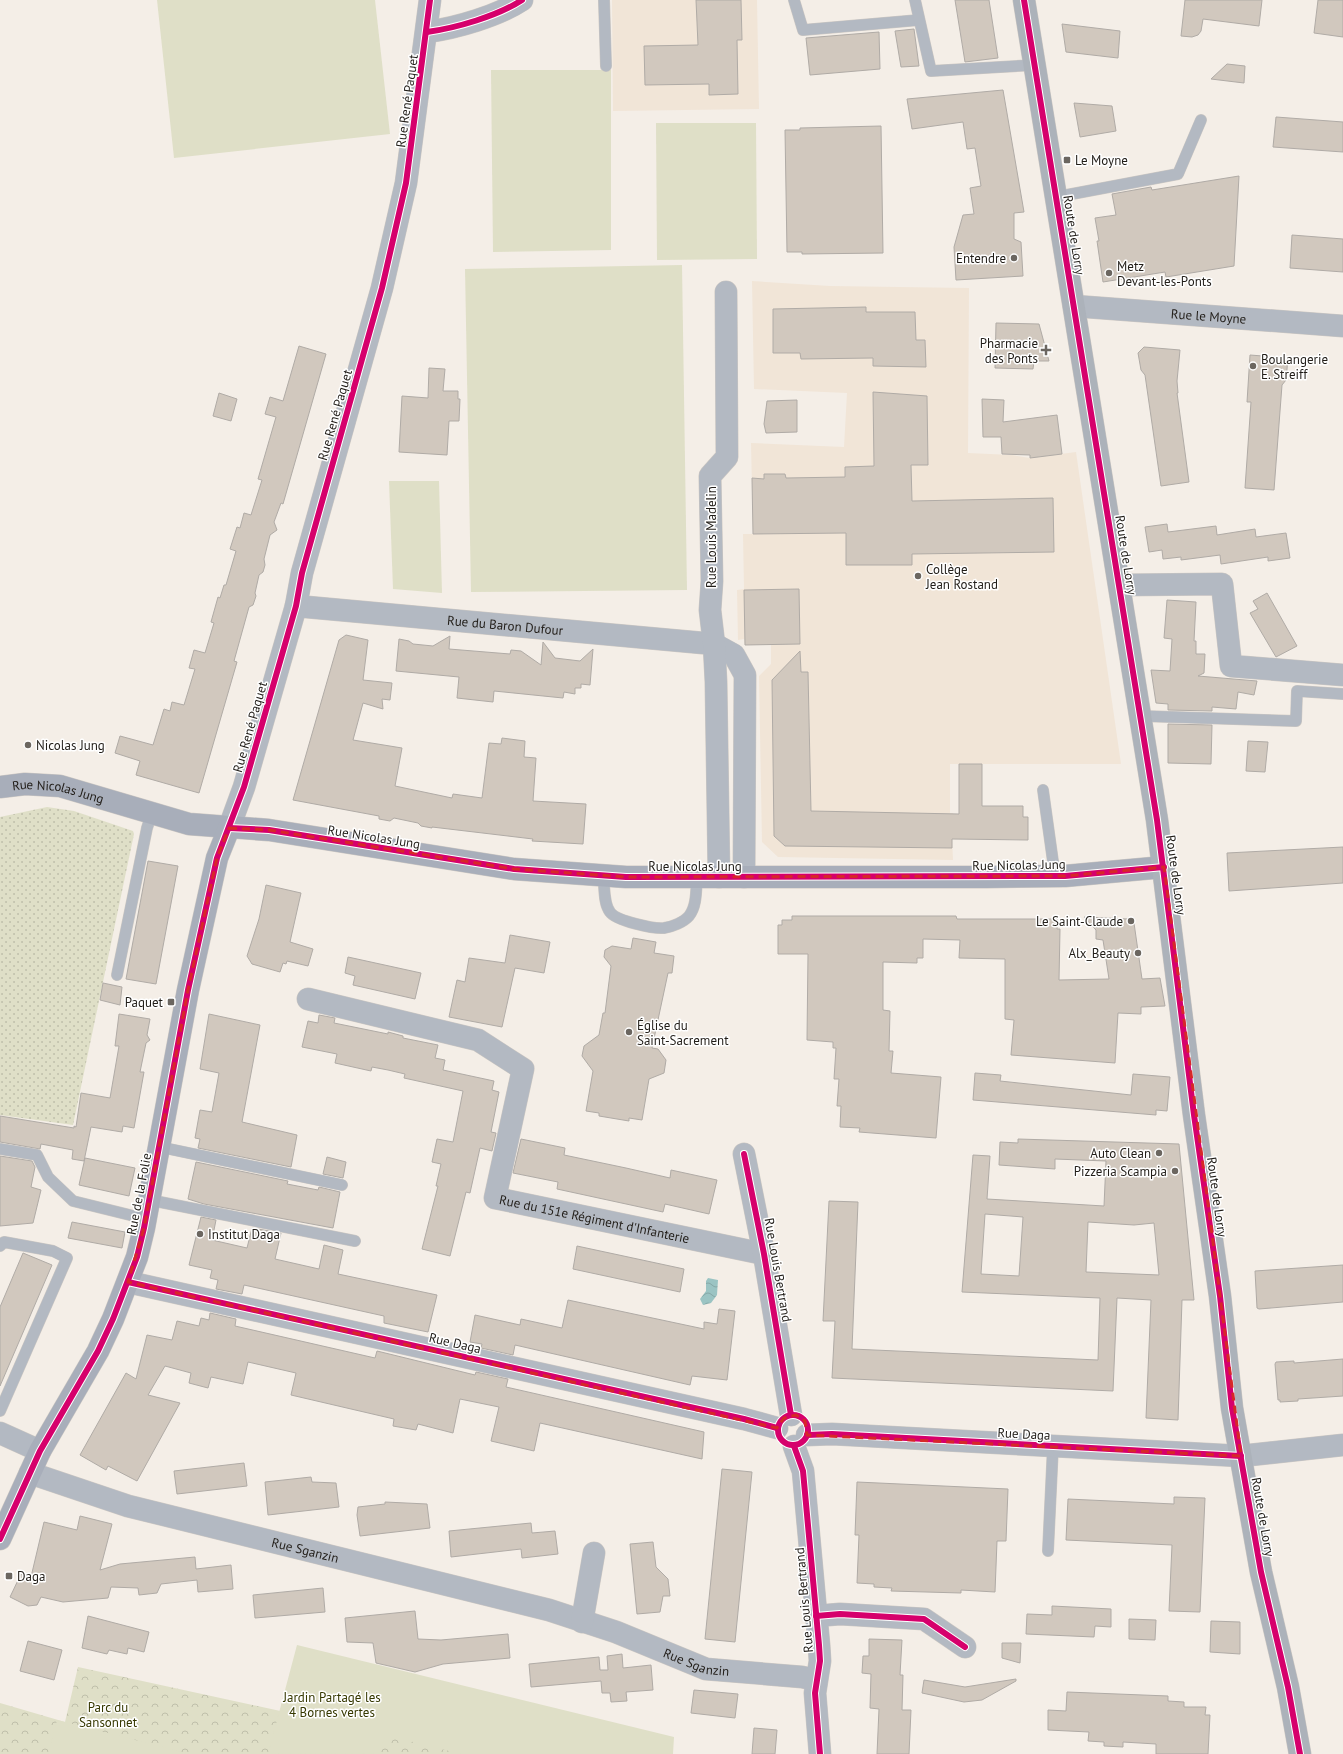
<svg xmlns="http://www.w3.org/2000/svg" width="1343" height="1754" font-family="'PT Sans',sans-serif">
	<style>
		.built { fill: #f1e5d7 }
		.grass { fill: url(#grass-dots) }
		.park { fill: url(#park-crowns) }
		.garden { fill: #dfdfc7 }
		.water { fill: url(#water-waves) }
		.building { fill: #d1c8be; stroke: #b0aba6; fill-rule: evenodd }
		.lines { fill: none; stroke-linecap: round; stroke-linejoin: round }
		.lane-casing { stroke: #cdc8c3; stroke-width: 12 }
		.street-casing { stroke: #cdc8c3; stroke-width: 23 }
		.secondary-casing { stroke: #cdc8c3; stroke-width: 23 }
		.primary-casing { stroke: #cdc8c3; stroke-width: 23 }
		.lane { stroke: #b3b9c2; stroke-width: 11 }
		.street { stroke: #b3b9c2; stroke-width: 22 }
		.secondary { stroke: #a8aeba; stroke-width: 22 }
		.primary { stroke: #acb2ba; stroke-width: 22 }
		.cycleway-casing { stroke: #fff; stroke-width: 8 }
		.cycleway { stroke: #d6006c; stroke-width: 6 }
		.marked { fill: none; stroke: #d62828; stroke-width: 3; stroke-dasharray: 8 5; stroke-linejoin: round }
		.poi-dot { fill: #6b6660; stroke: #fff; stroke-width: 1.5 }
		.labels { text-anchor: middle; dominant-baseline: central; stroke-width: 3; stroke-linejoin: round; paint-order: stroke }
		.street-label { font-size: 13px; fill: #211d18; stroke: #fff }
		.poi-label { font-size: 13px; fill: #211d18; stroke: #fff; text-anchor: start }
		.park-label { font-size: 13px; fill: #363800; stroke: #fff }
	</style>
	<defs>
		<pattern id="grass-dots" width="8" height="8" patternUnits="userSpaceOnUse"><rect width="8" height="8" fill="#dfdfc7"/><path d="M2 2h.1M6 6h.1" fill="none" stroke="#bfbfaa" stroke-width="1.8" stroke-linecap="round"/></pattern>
		<pattern id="park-crowns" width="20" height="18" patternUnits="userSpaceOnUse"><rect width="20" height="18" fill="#dfdfc7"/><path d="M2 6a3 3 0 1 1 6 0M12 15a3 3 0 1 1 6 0" fill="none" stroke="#bfbfaa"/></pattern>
		<pattern id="water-waves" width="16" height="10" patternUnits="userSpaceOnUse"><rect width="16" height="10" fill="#9bc4c3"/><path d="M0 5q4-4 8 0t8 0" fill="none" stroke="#85a8a7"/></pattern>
	</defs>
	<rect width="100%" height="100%" fill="#f4eee7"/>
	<g class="built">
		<path d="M612,0H757L759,109L613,111Z"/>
		<path d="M752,281L830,286L969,288L968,453L1012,455L1030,458L1076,452L1121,764H950V813H953V817H954V839H952L953,860L778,857L762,842L759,676L771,664V645H745L744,639L738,640L737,590L744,589L743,534H753L751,443L844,447L847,393L754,389Z"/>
	</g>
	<path class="grass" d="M47,807L74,811L133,831L134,834L73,1125L0,1115V817Z"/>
	<path class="park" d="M78,1667L478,1754H0V1703L65,1722Z"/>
	<g class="garden">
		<path d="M157,0H375L390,134L174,158Z"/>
		<path d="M491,70H611V250L493,252Z"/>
		<path d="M656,123H756L757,259L657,260Z"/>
		<path d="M682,265L687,590L471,592L465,269Z"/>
		<path d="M389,481H439L442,593L393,589Z"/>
		<path d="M297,1645L674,1737L673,1754H461L385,1735L380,1754L350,1753L268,1754Z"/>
		<path d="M57,1720L65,1722L190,1754H48Z"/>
	</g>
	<path class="water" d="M708,1278L718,1280L717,1295L711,1303L703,1305L700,1299L706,1291V1281Z"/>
	<g class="building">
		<path d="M696,0H741L742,40H737L738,94L709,95V84L645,85L644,46L698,45Z"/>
		<path d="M955,0H989L998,58L965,62Z"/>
		<path d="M1185,0H1262L1259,26L1203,19L1201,31L1198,35L1192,37L1181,36Z"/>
		<path d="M1318,0H1343V37L1314,33Z"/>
		<path d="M1062,24L1120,31L1118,58L1066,52Z"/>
		<path d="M914,29L919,66L901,67L895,31Z"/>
		<path d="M879,32L880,69L810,75L806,38Z"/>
		<path d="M1227,64L1245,66L1244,83L1211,79Z"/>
		<path d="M1003,90L1024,212L1014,213V239L1021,242L1023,276L956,280L954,247L963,215L974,214L970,188L981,186L975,148L967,149L963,122L912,129L907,99Z"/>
		<path d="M1074,103L1112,106L1116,131L1080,137Z"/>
		<path d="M1276,117L1343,122V152L1273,147Z"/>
		<path d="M881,126L883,253L802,254V252H787L785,130H800V128Z"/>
		<path d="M1239,176L1234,266L1166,277L1165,272L1103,282L1097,241H1099L1095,218L1116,215L1112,194L1151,187L1152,190Z"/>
		<path d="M1292,235L1343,239V272L1290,268Z"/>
		<path d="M866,307V312H915L916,340H925L926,367L873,366V358L801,359L800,353H773V309Z"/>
		<path d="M996,323L1039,324L1049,361H1034L1033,369L995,368Z"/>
		<path d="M299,346L326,354L283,504L281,503L274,522L277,530L270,535L264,559L265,565L263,572L259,575L255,593L256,596L253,605L249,607L234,661L237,662L199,793L136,775L140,761L115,753L120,736L153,745L164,709L170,711L172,702L184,705L195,669L189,668L194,650L205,653L214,623L211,622L218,597L220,598L224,585H226L236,551L230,549L237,527L240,528L244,513L251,515L262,480L258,479L276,417L265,414L270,397L283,401Z"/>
		<path d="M1144,347L1180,350L1177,381L1178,393H1177L1189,482L1161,486L1145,375L1141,370L1138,353Z"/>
		<path d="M1250,355L1288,358L1286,380L1282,385L1274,490L1245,488L1251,402H1247Z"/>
		<path d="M429,368L445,369L443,391H458V399H460L459,421H449L447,455L399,452L402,396L428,398Z"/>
		<path d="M873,392L927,396L928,465H911L912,501L1053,498L1054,552L912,554V565H846V533L753,534L752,478L764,479V474H785L786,478L845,477V467L874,466Z"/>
		<path d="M219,393L237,399L231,421L213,416Z"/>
		<path d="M982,399L1004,400L1003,422L1057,415L1062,454L1030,458V455L1002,454L1001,437H983Z"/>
		<path d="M797,400V432L766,433L764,424L767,401Z"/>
		<path d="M1167,524L1168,532L1216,526L1217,535L1255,529L1256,537L1286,533L1290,558L1268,561V557L1221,564L1220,555L1181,560V557L1163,559L1162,550L1149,552L1145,527Z"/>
		<path d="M799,589L800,644L745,645L744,590Z"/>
		<path d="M1267,593L1297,646L1276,657L1250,613L1258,609L1253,601Z"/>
		<path d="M1167,600L1196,602L1194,641H1196V654H1205L1204,673L1198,676L1257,681L1254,695L1238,692L1236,709L1212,707V711L1168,710V704L1156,703L1151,670L1170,671L1172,639L1164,638Z"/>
		<path d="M346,635L368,640L363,680L392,683L390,700L382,699L383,709L363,703L353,740L402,748L395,786L452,798L453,794L482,798L489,743L501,744L502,738L525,741L524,757L536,758L533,801L586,804L583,844L532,841L533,839L432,827V828L421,826L418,823L394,818L390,821L379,819V816L293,800L339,640Z"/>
		<path d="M450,636L449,649L510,654L511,650L521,651L541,665L543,642L555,658L580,661L593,649L590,685L581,684V688H575V694L564,692L563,698L494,691L493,702L457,698L459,677L396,671L399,639L409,641L413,644L433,646Z"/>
		<path d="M800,651L801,672H808L811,811L959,814V764H982V806H1023V817H1028V840L952,839V848L785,846L774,836L772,680Z"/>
		<path d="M1168,724L1212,725L1211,764L1168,763Z"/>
		<path d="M1248,741L1268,742L1265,772L1246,771Z"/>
		<path d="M1343,847V883L1229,891L1227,853Z"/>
		<path d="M148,861L178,866L156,984L126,979Z"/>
		<path d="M266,885L301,893L290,942L313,949L308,966L287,961L286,964L283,963L280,972L252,964L247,956L259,919Z"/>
		<path d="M792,916H956L957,919H1057V929H1060L1059,980L1109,979L1103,940L1096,939V930L1084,917L1128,919L1134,923L1142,979L1160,978L1165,1006L1141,1007V1014L1118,1013L1115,1063L1011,1055L1014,1020L1005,1019V959L959,958L960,940L923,939V958H917V963L883,962V1010L890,1011L889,1051H893L891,1073L941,1077L936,1138L859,1132L860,1128L840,1127L841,1106H837L839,1079H834L836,1048H833V1042L807,1040L808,954H778V925H782V920H792Z"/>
		<path d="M510,935L550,942L544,973L515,968L502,1027L449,1017L457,980L465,982L469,958L505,963Z"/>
		<path d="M633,938L656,942L654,953L674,956L672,973H668L652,1048L658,1049L666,1060L664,1073L649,1079L642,1120L629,1118V1121L599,1116V1113L586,1111L593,1071L582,1056L584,1046L599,1035L603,1013H605L611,966L604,957L605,950L612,946L631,949Z"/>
		<path d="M348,957L421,973L415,999L353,985L355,976L345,973Z"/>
		<path d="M103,983L122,987L120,1005L100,1000Z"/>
		<path d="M119,1014L150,1019L147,1035L150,1040L146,1043L140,1072H144L134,1128L123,1126L122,1132L91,1127L84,1161L72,1159L73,1150L41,1144L40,1149L0,1142V1116L74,1128V1126L76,1127L81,1093L110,1098L119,1046H115Z"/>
		<path d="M209,1014L260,1025L242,1122L297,1135L291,1167L198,1148L200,1139L195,1138L200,1110L212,1112L219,1073L200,1069Z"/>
		<path d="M319,1015L335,1018L334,1023L388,1034V1032L403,1036V1038L438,1045L435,1058L445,1060L443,1070L494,1081L492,1090L499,1092L491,1132L496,1133L492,1151L480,1148L470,1193L466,1192L450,1256L422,1249L438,1186H436L441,1164L432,1162L437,1139L453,1142L463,1091L404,1078L405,1074L388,1070L372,1067L371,1071L335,1063L337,1054L302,1047L308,1021L318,1023Z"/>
		<path d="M975,1073L1001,1075L1000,1081L1131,1095L1133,1074L1170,1077L1167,1111L1156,1110V1115L973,1100Z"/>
		<path d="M521,1139L565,1148L564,1155L626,1168L670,1178L671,1170L717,1180L709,1214L665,1204L663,1212L557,1189L558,1182L513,1173Z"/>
		<path d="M1018,1139L1179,1144L1194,1300H1182L1178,1420L1146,1418L1151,1300L1117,1298L1113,1391L832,1378L835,1321H823L829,1201L858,1202L852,1349L1098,1360L1100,1298L962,1292L973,1155L990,1156L987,1199L1104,1206L1106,1161L1055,1159V1169L999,1165L1000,1142L1018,1143ZM985,1214L1023,1217L1019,1276L981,1274ZM1088,1222L1134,1225L1154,1223L1159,1275L1086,1272Z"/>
		<path d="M0,1156L32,1161L35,1167L31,1187L41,1190L33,1223L0,1226Z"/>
		<path d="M327,1157L346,1162L343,1178L323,1174Z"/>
		<path d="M85,1158L135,1168L129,1196L79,1185Z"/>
		<path d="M196,1162L288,1181L287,1184L318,1190L319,1187L340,1192L333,1228L204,1204L188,1199Z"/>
		<path d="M201,1217L216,1220L212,1240L247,1248L252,1228L281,1233L275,1259L319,1269L324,1245L343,1250L338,1274L437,1295L428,1332L384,1323V1316L244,1285L242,1294L216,1289L218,1280L210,1278L212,1270L189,1265Z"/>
		<path d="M72,1222L125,1232L122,1248L68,1238Z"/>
		<path d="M577,1246L684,1269L680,1292L573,1269Z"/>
		<path d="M23,1253L52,1265L0,1386V1307Z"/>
		<path d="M1343,1265V1302L1259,1309L1257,1308L1255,1271Z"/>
		<path d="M568,1300L704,1329V1322L717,1324L719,1309L735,1311L727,1380L692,1376L690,1385L515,1345L513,1355L481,1348L482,1344L470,1342L475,1315L520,1325L521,1319L562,1328Z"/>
		<path d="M210,1313L236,1319L235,1326L375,1358L377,1351L475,1375L476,1372L508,1379L506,1387L704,1432L702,1459L540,1423L534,1451L491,1441L499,1407L460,1399L453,1433L418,1424L416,1430L393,1426L394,1419L291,1395L296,1373L248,1362L243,1384L211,1377L208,1388L189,1383L191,1373L165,1366L148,1395L180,1403L137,1481L108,1466L106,1470L80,1455L126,1373L136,1379L147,1335L172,1340L177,1321L199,1326L201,1318L209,1320Z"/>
		<path d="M1343,1359V1396L1298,1399V1401L1280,1402V1400H1278L1275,1364L1276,1362L1294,1361V1363Z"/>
		<path d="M244,1463L247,1486L177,1494L174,1471Z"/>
		<path d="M722,1469L752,1472L735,1642L705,1639Z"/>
		<path d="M311,1477L312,1482L336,1483L339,1507L268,1515L265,1482Z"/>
		<path d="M857,1482L1008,1489L1006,1541H997L995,1592L961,1590V1593L891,1591L892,1588L874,1587V1584L857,1583L859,1535H855Z"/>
		<path d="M1174,1497L1205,1498L1200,1612L1169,1611L1172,1545L1066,1540L1068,1499L1174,1504Z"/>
		<path d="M385,1502L427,1504L430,1528L360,1536L357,1515L358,1507L385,1504Z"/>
		<path d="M80,1516L112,1524L100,1570L120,1564L195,1557L196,1569L231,1565L233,1589L198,1592L197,1580L161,1584L157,1593L139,1595L138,1588L111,1587L108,1598L63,1602L41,1597L37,1605L28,1606L10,1597L21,1574L31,1577L44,1522L77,1530Z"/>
		<path d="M531,1523L532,1533L555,1531L558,1554L522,1558L521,1549L451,1557L449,1531Z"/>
		<path d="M653,1542L656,1567L668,1579L670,1596H663L660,1612L637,1614L630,1544Z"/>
		<path d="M323,1588L325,1612L255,1618L253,1595Z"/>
		<path d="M1052,1606L1111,1609V1627L1095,1626L1094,1637L1026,1634L1027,1614L1052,1615Z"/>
		<path d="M415,1611L418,1639L441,1640L508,1634L510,1658L443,1664L415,1672L376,1663L373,1643L347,1642L345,1618Z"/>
		<path d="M88,1616L149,1632L144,1652L128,1648L127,1654L109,1650L107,1654L82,1648Z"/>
		<path d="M1129,1619L1156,1620L1155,1640L1129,1639Z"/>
		<path d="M1211,1621L1240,1622V1654L1210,1652Z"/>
		<path d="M869,1639L902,1640L900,1675H903L902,1710H911L909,1754H877L879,1709L870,1708L871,1674L862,1673L863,1656H869Z"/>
		<path d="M28,1641L62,1650L54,1680L20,1671Z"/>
		<path d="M1002,1643H1021L1020,1663L1002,1658Z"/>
		<path d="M622,1654L623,1668L651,1665L653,1690L626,1692L627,1701L611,1702L610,1693H602L601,1681L531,1687L529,1664L599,1657L600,1670H608L607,1656Z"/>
		<path d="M1016,1679V1681L982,1700L964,1702L922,1693L924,1680L965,1687Z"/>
		<path d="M694,1690L738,1694L735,1718L691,1713Z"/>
		<path d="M1067,1692L1168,1696V1701L1184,1702V1707H1206L1205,1715H1210L1208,1754H1156V1744L1123,1742V1747L1104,1746V1742L1088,1741L1089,1732L1048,1730V1710L1066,1711Z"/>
		<path d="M754,1728L777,1730L775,1754H752Z"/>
	</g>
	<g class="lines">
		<g class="lane-casing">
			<g id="lane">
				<path d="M604,0L606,66"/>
				<path d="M794,0L803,30L919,20"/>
				<path d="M915,0L931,71L1035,65"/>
				<path d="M1056,197L1178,174L1201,120"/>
				<path d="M1141,716L1296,721L1297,691L1343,694"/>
				<path d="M1043,790L1055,876"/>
				<path d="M603,875C605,886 603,903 610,912C616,921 654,929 664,928C672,927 684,922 689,916C697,906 696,890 697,877"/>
				<path d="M117,975L147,828L152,813"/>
				<path d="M160,1147L342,1185"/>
				<path d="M0,1149L37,1155L48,1177L73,1201L146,1219"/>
				<path d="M150,1200L355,1241"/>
				<path d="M0,1246L4,1242L53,1251L67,1258L0,1411"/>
				<path d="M1048,1551L1053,1446"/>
			</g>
		</g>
		<g class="street-casing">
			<g id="street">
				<path d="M427,32C456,28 498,16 522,0"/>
				<path id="s1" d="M1074,306L1343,326"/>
				<path d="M1120,585L1222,584L1231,666L1343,675"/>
				<path id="s2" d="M296,606L714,644L734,655L745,675L744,877"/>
				<path d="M229,828L244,787L296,606L302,573L382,288L406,183L430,0"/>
				<path d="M719,877L716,682L714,644L710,610L712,581L710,476L727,457L726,292"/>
				<path id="s3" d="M308,999L478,1040L523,1069L495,1198L764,1254"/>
				<path d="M744,1154L764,1254L791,1415"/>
				<path d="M128,1282L744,1419L777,1428"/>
				<path d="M0,1433L40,1451"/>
				<path d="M807,1435L832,1434L1241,1456L1343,1445"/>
				<path d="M794,1446L803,1471L819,1645L820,1661L815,1693L820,1754"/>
				<path id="s4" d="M30,1473L128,1506L549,1610L616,1632L706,1669L802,1677L816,1680"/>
				<path d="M816,1616L840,1614L924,1619L965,1647"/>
				<path d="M582,1622L594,1553"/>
			</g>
		</g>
		<g class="secondary-casing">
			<g id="secondary">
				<path id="s5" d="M0,787L25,784L60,786L189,824L269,830L514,869L626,877H986L1065,876L1164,867"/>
				<path d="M0,1539L40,1451L98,1351L113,1319L137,1257L144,1228L188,990L217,858L229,828"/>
			</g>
		</g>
		<g class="primary-casing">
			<path id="primary" d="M1024,0L1157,820L1194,1115L1220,1296L1232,1408L1261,1572L1288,1687L1300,1754"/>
		</g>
		<use href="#lane" class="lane"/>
		<use href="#street" class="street"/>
		<use href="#secondary" class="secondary"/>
		<use href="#primary" class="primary"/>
		<g class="cycleway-casing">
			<g id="cycleway">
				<path d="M1024,0L1157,820L1194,1115L1220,1296L1232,1408L1261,1572L1288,1687L1300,1754"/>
				<path d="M427,32C456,28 498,16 522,0"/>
				<path d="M229,828L269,830L514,869L626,877L1065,876L1164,867"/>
				<path d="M744,1154L764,1254L791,1415"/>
				<path d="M128,1282L744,1419L777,1428"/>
				<circle cx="793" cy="1430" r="15"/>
				<path d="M807,1435L832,1434L1241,1456"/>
				<path d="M794,1446L803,1471L819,1645L820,1661L815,1693L820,1754"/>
				<path d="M0,1539L40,1451L98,1351L113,1319L137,1257L144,1228L188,990L217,858L244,787L296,606L302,573L382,288L406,183L430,0"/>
				<path d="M816,1616L840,1614L924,1619L965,1647"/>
			</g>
		</g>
		<use href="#cycleway" class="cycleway"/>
	</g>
	<path class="marked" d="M229,828L269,830L514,869L626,877L1065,876L1164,867L1241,1456L807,1435L805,1421L796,1415L784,1418L777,1428L128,1282L144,1228L188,990L217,858Z"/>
	<g class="poi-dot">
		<rect x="1063" y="156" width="8" height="8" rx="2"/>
		<circle cx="1014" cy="258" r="4"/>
		<circle cx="1109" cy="273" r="4"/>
		<path d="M1044 344h4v4h4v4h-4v4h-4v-4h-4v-4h4z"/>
		<circle cx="1253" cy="366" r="4"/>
		<circle cx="918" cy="576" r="4"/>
		<circle cx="28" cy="745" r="4"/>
		<circle cx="1131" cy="921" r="4"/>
		<circle cx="1138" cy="953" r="4"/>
		<rect x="167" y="998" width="8" height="8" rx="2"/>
		<circle cx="629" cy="1032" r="4"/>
		<circle cx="1159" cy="1153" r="4"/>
		<circle cx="1175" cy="1171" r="4"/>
		<circle cx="200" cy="1234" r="4"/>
		<rect x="5" y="1572" width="8" height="8" rx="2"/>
	</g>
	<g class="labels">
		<g class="street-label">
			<text transform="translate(407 101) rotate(-82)">Rue René Paquet</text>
			<text transform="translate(1074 235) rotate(81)">Route de Lorry</text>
			<text stroke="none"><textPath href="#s1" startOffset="135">Rue le Moyne</textPath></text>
			<text transform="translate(335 415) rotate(-74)">Rue René Paquet</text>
			<text transform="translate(711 537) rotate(-90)">Rue Louis Madelin</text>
			<text transform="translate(1126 555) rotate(81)">Route de Lorry</text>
			<text stroke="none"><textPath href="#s2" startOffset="210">Rue du Baron Dufour</textPath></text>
			<text transform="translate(250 727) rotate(-74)">Rue René Paquet</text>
			<text stroke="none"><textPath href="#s5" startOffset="59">Rue Nicolas Jung</textPath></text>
			<text transform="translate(374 837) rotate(9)">Rue Nicolas Jung</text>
			<text transform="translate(1019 865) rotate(-1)">Rue Nicolas Jung</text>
			<text x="695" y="866">Rue Nicolas Jung</text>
			<text transform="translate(1176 875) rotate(82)">Route de Lorry</text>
			<text transform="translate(139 1194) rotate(-79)">Rue de la Folie</text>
			<text transform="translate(1217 1197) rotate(82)">Route de Lorry</text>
			<text stroke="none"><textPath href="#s3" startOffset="462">Rue du 151e Régiment d'Infanterie</textPath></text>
			<text transform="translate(778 1270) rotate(80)">Rue Louis Bertrand</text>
			<text transform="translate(455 1343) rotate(13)">Rue Daga</text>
			<text transform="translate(1024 1434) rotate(3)">Rue Daga</text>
			<text transform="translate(1263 1517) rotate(80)">Route de Lorry</text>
			<text stroke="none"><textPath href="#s4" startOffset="286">Rue Sganzin</textPath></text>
			<text transform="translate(804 1600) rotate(-95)">Rue Louis Bertrand</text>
			<text stroke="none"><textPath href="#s4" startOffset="694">Rue Sganzin</textPath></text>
		</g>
		<g class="poi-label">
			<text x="1075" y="160">Le Moyne</text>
			<text x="1006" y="258" text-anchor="end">Entendre</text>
			<text x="1117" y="266">Metz<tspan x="1117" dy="15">Devant-les-Ponts</tspan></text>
			<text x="1038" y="343" text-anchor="end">Pharmacie<tspan x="1038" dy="15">des Ponts</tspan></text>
			<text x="1261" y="359">Boulangerie<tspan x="1261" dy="15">E. Streiff</tspan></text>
			<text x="926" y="569">Collège<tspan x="926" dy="15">Jean Rostand</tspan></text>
			<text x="36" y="745">Nicolas Jung</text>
			<text x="1123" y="921" text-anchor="end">Le Saint-Claude</text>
			<text x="1130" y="953" text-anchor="end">Alx_Beauty</text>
			<text x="163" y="1002" text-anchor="end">Paquet</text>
			<text x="637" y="1025">Église du<tspan x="637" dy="15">Saint-Sacrement</tspan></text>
			<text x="1151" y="1153" text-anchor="end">Auto Clean</text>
			<text x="1167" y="1171" text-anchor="end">Pizzeria Scampia</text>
			<text x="208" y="1234">Institut Daga</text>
			<text x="17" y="1576">Daga</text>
		</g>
		<g class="park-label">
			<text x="332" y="1697">Jardin Partagé les<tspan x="332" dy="15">4 Bornes vertes</tspan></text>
			<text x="108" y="1707">Parc du<tspan x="108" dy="15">Sansonnet</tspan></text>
		</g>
	</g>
</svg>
